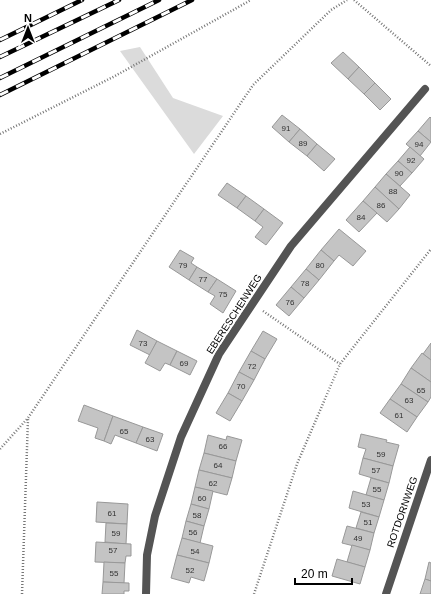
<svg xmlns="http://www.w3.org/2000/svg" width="431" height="594" font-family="Arial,sans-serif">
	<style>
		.green { fill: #dbdbdb }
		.building { fill: #c4c4c4; stroke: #989898 }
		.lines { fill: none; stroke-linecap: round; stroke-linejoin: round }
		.path { stroke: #767676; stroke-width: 2.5; stroke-dasharray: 1 2; stroke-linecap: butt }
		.street { stroke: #545454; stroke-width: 8 }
		.rail-casing { stroke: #000; stroke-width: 4.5 }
		.rail { stroke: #fff; stroke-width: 3; stroke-dasharray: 9; stroke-linecap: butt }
		.labels { text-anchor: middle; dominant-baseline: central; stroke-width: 4; stroke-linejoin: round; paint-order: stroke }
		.number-label { font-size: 8px; fill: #313131 }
		.street-label { font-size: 10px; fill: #000; stroke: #fff }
	</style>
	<rect width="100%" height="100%" fill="#fff"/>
	<path class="green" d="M140,47L173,98L223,116L194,154L120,51Z"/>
	<g class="building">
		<path d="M343,52L359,67L348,79L331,63Z"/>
		<path d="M359,67L375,83L364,94L348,79Z"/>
		<path d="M375,83L391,99L380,110L364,94Z"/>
		<path d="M282,115L300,129L289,142L272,127Z"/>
		<path d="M430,117L431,118V142L418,131Z"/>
		<path d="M300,129L317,144L307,156L289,142Z"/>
		<path d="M418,131L431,142L420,156L406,144Z"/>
		<path d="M317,144L335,159L324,171L307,156Z"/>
		<path d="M410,147L424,159L412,173L398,161Z"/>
		<path d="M398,161L412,173L400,186L386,174Z"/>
		<path d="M386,174L410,195L399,209L375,187Z"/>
		<path d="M227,183L246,196L237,208L218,195Z"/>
		<path d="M375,187L399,209L387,222L363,201Z"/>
		<path d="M246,196L264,209L255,221L237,208Z"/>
		<path d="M363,201L377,213L359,232L346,220Z"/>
		<path d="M264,209L283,223L266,245L255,237L263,227L255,221Z"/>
		<path d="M339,229L366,251L353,266L339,255L334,261L321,250Z"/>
		<path d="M180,250L194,258L191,263L197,267L189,280L169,267Z"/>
		<path d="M321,250L334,261L319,280L306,269Z"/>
		<path d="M197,267L217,279L208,292L189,280Z"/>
		<path d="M306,269L319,280L304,298L291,287Z"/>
		<path d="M217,279L236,291L223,313L210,304L215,296L208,292Z"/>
		<path d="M291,287L304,298L289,316L276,305Z"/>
		<path d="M137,330L157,341L150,355L130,345Z"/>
		<path d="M263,331L277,339L265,359L251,351Z"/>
		<path d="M157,341L177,351L170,365L165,363L160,371L145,363Z"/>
		<path d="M431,343V360L423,354Z"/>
		<path d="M177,351L197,361L190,375L170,365Z"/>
		<path d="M251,351L265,359L254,380L239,372Z"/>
		<path d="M422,353L431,360V382L411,368Z"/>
		<path d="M411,368L431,382V397L428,402L401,384Z"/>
		<path d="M239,372L254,380L242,401L228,393Z"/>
		<path d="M401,384L428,402L417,417L390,399Z"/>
		<path d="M228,393L242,401L230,421L216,413Z"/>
		<path d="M390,399L417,417L407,432L380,413Z"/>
		<path d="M84,405L113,416L104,441L95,438L98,428L78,421Z"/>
		<path d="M113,416L143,427L136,443L115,435L111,444L104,441Z"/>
		<path d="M143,427L163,434L157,451L136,443Z"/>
		<path d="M361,434L387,440L386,442L399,445L393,466L363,458L366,449L358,447Z"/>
		<path d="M208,435L226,440L227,436L242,440L236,461L204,453Z"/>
		<path d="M204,453L236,461L232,478L199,470Z"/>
		<path d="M363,458L393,466L389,483L359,474Z"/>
		<path d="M199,470L232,478L227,495L195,487Z"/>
		<path d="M371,478L389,483L384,500L366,495Z"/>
		<path d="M195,487L213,491L209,509L191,504Z"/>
		<path d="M353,491L384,500L379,517L349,508Z"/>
		<path d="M97,502L128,504L127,524L96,522Z"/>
		<path d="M191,504L209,509L204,526L186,521Z"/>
		<path d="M361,512L379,517L374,533L356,528Z"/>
		<path d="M186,521L204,526L200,543L182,538Z"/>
		<path d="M106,523L127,524L126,544L105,542Z"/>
		<path d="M347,526L374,533L370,550L342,543Z"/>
		<path d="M182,538L213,546L209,563L177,555Z"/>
		<path d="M96,542L131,544V556H126L125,563L95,562Z"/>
		<path d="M352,545L370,550L365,567L347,562Z"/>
		<path d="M177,555L209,563L204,581L191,577L189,583L171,578Z"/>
		<path d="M337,559L365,567L360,584L332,576Z"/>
		<path d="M104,562L125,563L124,583L103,582Z"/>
		<path d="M429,562L431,563V581L425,579Z"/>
		<path d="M425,579L431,581V594H420Z"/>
		<path d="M103,582L129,583V591H124V594H102Z"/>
	</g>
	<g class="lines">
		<g class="path">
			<path d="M354,0L431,66"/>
			<path d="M0,134L115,76L251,0"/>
			<path d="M263,311L340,364"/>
			<path d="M0,449L28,418L253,85L331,10L347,0"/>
			<path d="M22,594L28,419"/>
			<path d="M254,594L297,464L340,364L431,249"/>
		</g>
		<g class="street">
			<path d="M146,594L147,555L155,516L181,437L219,354L291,246L425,89"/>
			<path d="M386,594L431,460"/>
		</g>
		<g class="rail-casing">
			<g id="rail">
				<path d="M0,40L82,0"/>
				<path d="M0,57L119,0"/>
				<path d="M0,78L159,0"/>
				<path d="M0,95L192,0"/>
			</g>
		</g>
		<use href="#rail" class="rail"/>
	</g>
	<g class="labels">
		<g class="number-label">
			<text x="286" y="128">91</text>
			<text x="303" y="143">89</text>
			<text x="419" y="144">94</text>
			<text x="411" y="160">92</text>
			<text x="399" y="173">90</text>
			<text x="393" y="191">88</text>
			<text x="381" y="205">86</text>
			<text x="361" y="217">84</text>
			<text x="183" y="265">79</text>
			<text x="320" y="265">80</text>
			<text x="203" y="279">77</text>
			<text x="305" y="283">78</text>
			<text x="223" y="294">75</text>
			<text x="290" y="302">76</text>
			<text x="143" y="343">73</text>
			<text x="184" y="363">69</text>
			<text x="252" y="366">72</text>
			<text x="241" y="386">70</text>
			<text x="421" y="390">65</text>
			<text x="409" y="400">63</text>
			<text x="399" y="415">61</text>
			<text x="124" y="431">65</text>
			<text x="150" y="439">63</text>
			<text x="223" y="446">66</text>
			<text x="381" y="454">59</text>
			<text x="218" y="465">64</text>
			<text x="376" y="470">57</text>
			<text x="213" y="483">62</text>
			<text x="377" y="489">55</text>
			<text x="202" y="498">60</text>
			<text x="366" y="504">53</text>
			<text x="112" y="513">61</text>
			<text x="197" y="515">58</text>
			<text x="368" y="522">51</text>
			<text x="193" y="532">56</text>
			<text x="116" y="533">59</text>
			<text x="358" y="538">49</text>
			<text x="113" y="550">57</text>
			<text x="195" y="551">54</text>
			<text x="190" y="570">52</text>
			<text x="114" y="573">55</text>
		</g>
		<g class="street-label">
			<text transform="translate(234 314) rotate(-57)">EBERESCHENWEG</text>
			<text transform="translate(402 512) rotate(-71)">ROTDORNWEG</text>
		</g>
	</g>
	<g transform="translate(28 28)" stroke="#ffffff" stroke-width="3" paint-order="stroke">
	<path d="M0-3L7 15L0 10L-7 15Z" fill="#000000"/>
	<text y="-6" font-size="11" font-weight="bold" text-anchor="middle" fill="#000000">N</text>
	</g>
	<path d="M295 578v6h57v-6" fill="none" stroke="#000000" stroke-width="2"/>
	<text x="301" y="578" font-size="12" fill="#000000" stroke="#ffffff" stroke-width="3" paint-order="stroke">20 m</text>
</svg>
